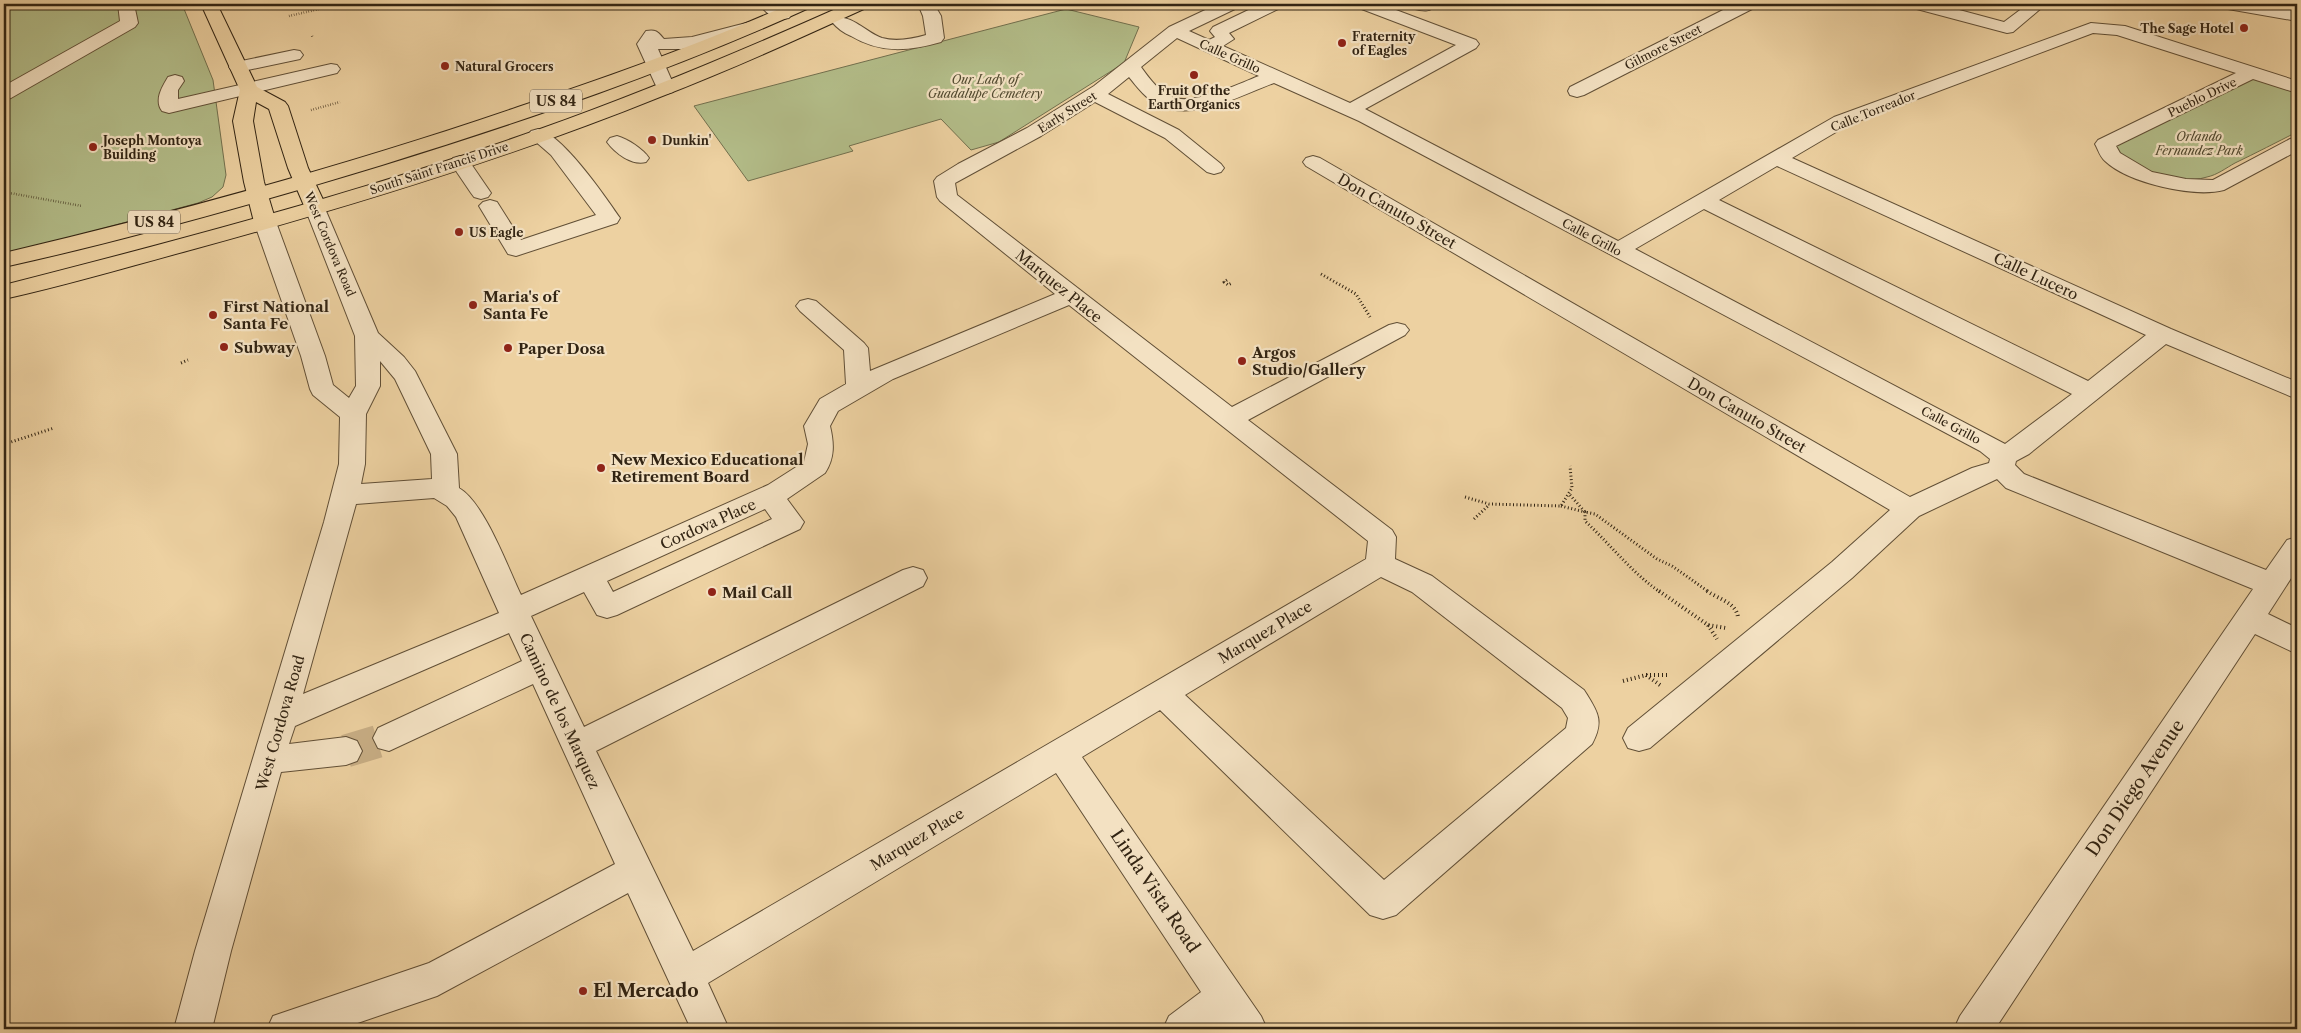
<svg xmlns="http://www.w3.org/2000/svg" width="2301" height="1033" font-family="'Libre Caslon Text',serif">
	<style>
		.green { fill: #b3bd89; stroke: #72704e }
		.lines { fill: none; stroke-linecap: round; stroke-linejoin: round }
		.minor-tunnel { stroke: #c8ae85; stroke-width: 33; stroke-dasharray: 33 17; stroke-linecap: butt }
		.minor-casing { stroke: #614f36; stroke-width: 2 }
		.major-casing { stroke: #322413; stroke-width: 2 }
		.highway-casing { stroke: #322413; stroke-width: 2 }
		.path-far2 { stroke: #322413; stroke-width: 2.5; stroke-dasharray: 0.5 2; stroke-linecap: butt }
		.path-far1 { stroke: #322413; stroke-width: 3; stroke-dasharray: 1 2.5; stroke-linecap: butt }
		.path { stroke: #322413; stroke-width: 4; stroke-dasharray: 1 3; stroke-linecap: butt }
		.minor { fill: #f3e1c2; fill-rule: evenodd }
		.major { fill: #edd1a1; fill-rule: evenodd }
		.highway { fill: #edd1a1; fill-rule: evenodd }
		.poi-dot { fill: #8f2418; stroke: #f3e1c2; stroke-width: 2 }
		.labels { text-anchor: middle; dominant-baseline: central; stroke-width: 4.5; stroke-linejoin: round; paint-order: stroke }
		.far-poi-label { font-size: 12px; font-weight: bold; fill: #322413; stroke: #f3e1c2; text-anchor: start }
		.far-street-label { font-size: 12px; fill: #322413; stroke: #f3e1c2 }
		.far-park-label { font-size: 12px; font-style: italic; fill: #524a30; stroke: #f3e1c2 }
		.shield { fill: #f3e1c2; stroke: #6c5d48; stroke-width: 1 }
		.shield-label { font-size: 14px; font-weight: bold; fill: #322413 }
		.street-label { font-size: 15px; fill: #322413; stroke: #f3e1c2 }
		.poi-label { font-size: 15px; font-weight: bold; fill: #322413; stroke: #f3e1c2; text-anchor: start }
		.near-street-label { font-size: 18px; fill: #322413; stroke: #f3e1c2 }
		.near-poi-label { font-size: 18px; font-weight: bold; fill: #322413; stroke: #f3e1c2; text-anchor: start }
	</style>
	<rect width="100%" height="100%" fill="#edd1a1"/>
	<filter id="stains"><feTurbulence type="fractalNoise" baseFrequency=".004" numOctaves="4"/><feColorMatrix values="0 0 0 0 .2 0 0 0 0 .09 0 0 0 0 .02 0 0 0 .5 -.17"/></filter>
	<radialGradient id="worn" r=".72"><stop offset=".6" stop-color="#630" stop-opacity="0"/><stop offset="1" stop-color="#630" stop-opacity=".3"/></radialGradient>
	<g class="green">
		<path d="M4,4H182L213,80L226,175L223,187L212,197L198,203L4,255Z"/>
		<path d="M1066,9L1139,27L1124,63L999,142L971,150L941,119L849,146L853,151L748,181L694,106Z"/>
		<path d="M2254,76L2297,90V132C2277,142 2256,153 2235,163C2226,168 2217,175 2207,177C2174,187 2134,169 2113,146Z"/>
	</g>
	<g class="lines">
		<path class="minor-tunnel" d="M346,751L389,738"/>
		<g class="minor-casing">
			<g id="minor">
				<path d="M118,4H134L138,23L135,27L11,98L4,100V86L120,21Z"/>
				<path d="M760,4H777L792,14L789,18C777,21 765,14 760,4Z"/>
				<path d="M918,4H934L941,16L944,38L941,42C909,51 881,54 851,36C844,33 837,28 832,22L835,18C851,14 867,33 882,38C896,42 912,39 926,35L923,16Z"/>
				<path d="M1218,4H1239L1237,8L1189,31L1209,40L1215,37L1210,31L1213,27L1261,4H1282L1280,8L1229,33L1234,39L1223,46L1350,103L1456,45L1359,8L1357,4H1380L1476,40L1479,44L1476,48L1365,109L1618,241L1834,117L2091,23L2125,26L2297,81V93L2253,79L2116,146L2120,153L2152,172L2186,179L2213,180L2290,139L2297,137V151L2224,190C2194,198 2128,183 2105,161C2100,157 2098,149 2095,144L2098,140L2236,73L2117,35L2093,33L1848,125L1792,158L2171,329L2297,382V399L2166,344L2029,454L2016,461L2015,465L2024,474L2266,570L2287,540L2297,537V569L2268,614L2297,628V654L2255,634L1995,1029H1954L1960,1016L2253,589L2006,488L1997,479L1919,516L1852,578L1650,748L1639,751L1628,748L1623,738L1628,728L1832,562L1890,510L1306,166L1303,162L1306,158L1313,156L1320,158L1910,497L1972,468L1989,463L1990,459L1980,451L1359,121L1274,83C1241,95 1196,121 1160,106C1147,100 1137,87 1129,77L1108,94L1179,130L1221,164L1224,168L1221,172L1214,174L1207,172L1165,138L1095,102L1041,136L955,183L957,195L1232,407L1389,325L1397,323L1405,325L1409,330L1405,335L1248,420L1392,530L1396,537L1395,559L1432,576L1584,690C1597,711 1605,720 1592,744L1396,915L1383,919L1370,915L1160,710L1082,757L1261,1016L1267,1029H1226L1222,1023L1213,1029H1163L1169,1016L1201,992L1056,773L708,983L729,1029H691L628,893L437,996L340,1029H267L273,1016L429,963L615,864L533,684L389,751L378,748L373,738L378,728L522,661L509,633L295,726L289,744L346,737L357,741L362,751L357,761L346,765L281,772L231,951L212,1029H174L195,951L324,522L339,464L340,417L313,395L310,389L301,356L254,222L257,217L265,216L273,217L276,222L325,356L333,385L349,398L356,386L355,336L305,208L309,204L316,202L323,204L378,333L404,357L415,371L457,454L459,488C484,502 508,568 521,595L768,485L804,462L808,444L804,426L820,399L846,384L844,350L800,311L796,306L800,301L808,299L816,301L864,343L868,348L870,371L1055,294L940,201L937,197L934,181L937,177L958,164L1027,128L1094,86L1169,27ZM1177,38L1259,76C1238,84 1193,106 1172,97C1159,92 1149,78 1141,67ZM1777,166L2146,335L2088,381L1719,200ZM1704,209L2072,394L2005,444L1635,249ZM1069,305L1368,541L1366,559L693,951L596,751L923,586L927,578L923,570L913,567L903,570L584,727L531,616L584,592L597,615L607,618L617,615L800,529L804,522L787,499L825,473C835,458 834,443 830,426L838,411L893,379ZM380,361L395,379L431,454L432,479L361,484L365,464L366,414L380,386ZM434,498L447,506L456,517L499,613L303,694L356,504ZM765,509L772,519L613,592L607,581ZM1381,577L1412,592L1562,708L1568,718L1566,728L1384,880L1185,695Z"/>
				<path d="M1408,4H1437C1431,14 1419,10 1410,8Z"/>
				<path d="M1735,4H1756L1754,8L1584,95L1577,97L1570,95L1568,91L1570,87Z"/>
				<path d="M1911,4H1937L2004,22L2028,4H2046L2013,32L2007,33L1913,8Z"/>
				<path d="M2220,4H2256L2297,11V21L2228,9L2222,8Z"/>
				<path d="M750,22L756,23L759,27L756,31L682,49H658L675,88L673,92L666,94L659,92L657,88L637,44L646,31C656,29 658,32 664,39L692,37Z"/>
				<path d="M294,50L300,51L303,55L300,59L238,72L232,71L229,67L232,63Z"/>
				<path d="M331,64L337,65L340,69L337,73L169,113L162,111C154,100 162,87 168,77L175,75L182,77L184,81L178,90V99Z"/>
				<path d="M538,129C563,135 604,195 620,218L617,223L516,256L508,254L505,249L479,206L483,202L490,200L497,202L521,240L596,215L551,155L528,135L531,131Z"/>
				<path d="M617,136C628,139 643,149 649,158L646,162C632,166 615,153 607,142L610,138Z"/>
				<path d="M460,156L467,158L491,193L488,197L481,199L474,197L471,193L450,162L453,158Z"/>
			</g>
		</g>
		<g class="major-casing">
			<path id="major" d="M201,4H217L257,87L285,102L288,106L308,168L327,208L323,212L316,214L309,212L305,208L288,168L269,109L256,102L253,121L264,182L276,222L273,227L265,228L257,227L254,222L244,182L233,121L240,90Z"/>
		</g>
		<g class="highway-casing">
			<g id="highway">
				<path d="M790,4H811L809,8C671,71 527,120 382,165C257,203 131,239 4,267V253C177,212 349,165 518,107C610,76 701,44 790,4Z"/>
				<path d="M847,4H868L866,8C798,39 730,70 660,97C509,158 352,206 194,249C131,266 68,285 4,299V285C184,239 365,191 540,129C644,92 746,49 847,4Z"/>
			</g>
		</g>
		<g class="path-far2">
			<path d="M289,16L341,4"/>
			<path d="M312,36L313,38"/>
			<path d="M311,110L340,102"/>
			<path d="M4,192L82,206"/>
		</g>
		<g class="path-far1">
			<path d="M1321,274L1356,294L1370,317"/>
			<path d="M1227,280L1224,282L1228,285L1232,283"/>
			<path d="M181,363L188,360"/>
			<path d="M8,443L54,428"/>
			<path d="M1570,495L1585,512L1595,514L1657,559L1672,566L1709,592"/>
			<path d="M1465,497L1489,504L1561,506L1572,488L1570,466"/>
			<path d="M1561,506L1585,512V521C1611,545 1631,572 1660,592"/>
			<path d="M1474,519L1489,505"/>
		</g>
		<g class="path">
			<path d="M1659,591L1708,625L1726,628"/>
			<path d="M1707,591C1718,599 1738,603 1738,619"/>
			<path d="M1708,625L1717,639"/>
			<path d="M1646,675H1670"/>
			<path d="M1623,681L1646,675L1660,685"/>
		</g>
		<use href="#minor" class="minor"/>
		<use href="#major" class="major"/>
		<use href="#highway" class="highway"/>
	</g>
	<g class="poi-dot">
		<circle cx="2244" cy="28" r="5"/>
		<circle cx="1342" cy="43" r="5"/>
		<circle cx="445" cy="66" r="5"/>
		<circle cx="1194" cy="75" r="5"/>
		<circle cx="652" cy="140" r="5"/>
		<circle cx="93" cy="147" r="5"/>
		<circle cx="459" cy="232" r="5"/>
		<circle cx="473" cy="305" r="5"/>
		<circle cx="213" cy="315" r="5"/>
		<circle cx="224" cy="347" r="5"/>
		<circle cx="508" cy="348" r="5"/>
		<circle cx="1242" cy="361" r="5"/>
		<circle cx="601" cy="468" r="5"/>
		<circle cx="712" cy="592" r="5"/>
		<circle cx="583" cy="991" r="5"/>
	</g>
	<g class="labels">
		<g class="far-poi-label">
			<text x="2234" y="28" text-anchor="end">The Sage Hotel</text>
			<text x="1352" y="36">Fraternity<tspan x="1352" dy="14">of Eagles</tspan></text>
			<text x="455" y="66">Natural Grocers</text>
			<text x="1194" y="90" text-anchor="middle">Fruit Of the<tspan x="1194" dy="14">Earth Organics</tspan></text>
			<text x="103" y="140">Joseph Montoya<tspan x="103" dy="14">Building</tspan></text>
			<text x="662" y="140">Dunkin'</text>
			<text x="469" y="232">US Eagle</text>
		</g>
		<g class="far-street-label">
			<text transform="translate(1663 47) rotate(-27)">Gilmore Street</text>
			<text transform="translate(1230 56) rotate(24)">Calle Grillo</text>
			<text transform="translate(2202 97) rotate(-26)">Pueblo Drive</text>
			<text transform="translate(1873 111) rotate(-22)">Calle Torreador</text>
			<text transform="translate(1067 112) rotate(-32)">Early Street</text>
			<text transform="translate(439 168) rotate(-18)">South Saint Francis Drive</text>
			<text transform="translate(1592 237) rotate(28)">Calle Grillo</text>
			<text transform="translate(330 244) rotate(67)">West Cordova Road</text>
			<text transform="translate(1951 425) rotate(28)">Calle Grillo</text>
		</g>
		<g class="far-park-label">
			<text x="985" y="79">Our Lady of<tspan x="985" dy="14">Guadalupe Cemetery</tspan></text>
			<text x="2199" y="136">Orlando<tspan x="2199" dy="14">Fernandez Park</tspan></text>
		</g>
		<g class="shield">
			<rect x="530" y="89.5" width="52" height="23" rx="4"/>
			<rect x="128" y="210.5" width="52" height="23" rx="4"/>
		</g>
		<g class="shield-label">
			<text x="556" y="101">US 84</text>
			<text x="154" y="222">US 84</text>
		</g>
		<g class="street-label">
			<text transform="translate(1397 211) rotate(30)">Don Canuto Street</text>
			<text transform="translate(2036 276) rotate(25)">Calle Lucero</text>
			<text transform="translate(1059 286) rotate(39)">Marquez Place</text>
			<text transform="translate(1747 415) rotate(30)">Don Canuto Street</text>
			<text transform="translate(708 524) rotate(-24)">Cordova Place</text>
			<text transform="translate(1265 632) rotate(-31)">Marquez Place</text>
			<text transform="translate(560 711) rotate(65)">Camino de los Marquez</text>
			<text transform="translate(280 723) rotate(-74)">West Cordova Road</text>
			<text transform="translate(917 839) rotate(-31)">Marquez Place</text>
		</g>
		<g class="poi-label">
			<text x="483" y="296">Maria's of<tspan x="483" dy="17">Santa Fe</tspan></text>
			<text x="223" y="306">First National<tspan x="223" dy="17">Santa Fe</tspan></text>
			<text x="234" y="347">Subway</text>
			<text x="518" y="348">Paper Dosa</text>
			<text x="1252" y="352">Argos<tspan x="1252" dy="17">Studio/Gallery</tspan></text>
			<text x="611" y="459">New Mexico Educational<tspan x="611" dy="17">Retirement Board</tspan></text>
			<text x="722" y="592">Mail Call</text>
		</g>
		<g class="near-street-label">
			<text transform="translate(2135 788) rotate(-56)">Don Diego Avenue</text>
			<text transform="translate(1155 891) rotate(56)">Linda Vista Road</text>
		</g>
		<g class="near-poi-label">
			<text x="593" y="991">El Mercado</text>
		</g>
	</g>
	<rect width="2301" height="1033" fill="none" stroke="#edd1a1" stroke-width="20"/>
	<rect x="5" y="5" width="2291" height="1023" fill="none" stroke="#322413" stroke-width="2.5"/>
	<rect x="10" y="10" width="2281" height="1013" fill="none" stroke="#322413"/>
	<rect width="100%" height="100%" filter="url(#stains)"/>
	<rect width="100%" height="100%" fill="url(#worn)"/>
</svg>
